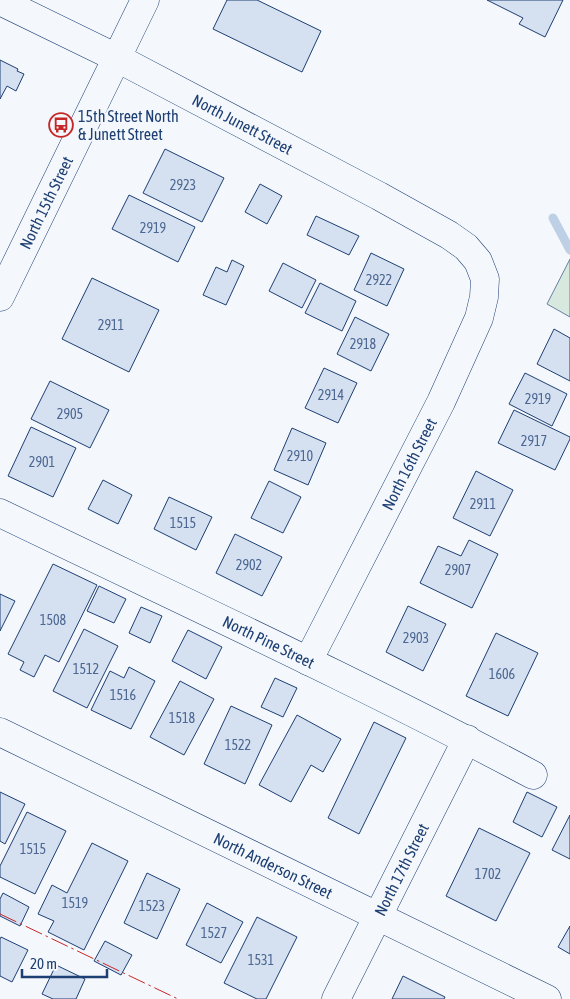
<svg xmlns="http://www.w3.org/2000/svg" width="570" height="999" font-family="'Asap Condensed',sans-serif">
	<style>
		.green { fill: #d7e8df; stroke: #687fa3 }
		.lines { fill: none; stroke-linecap: round; stroke-linejoin: round }
		.stream { stroke: #bed0e5; stroke-width: 9 }
		.building { fill: #d5e0f0; stroke: #1d3f73 }
		.minor-casing { stroke: #1d3f73; stroke-width: 29 }
		.minor { stroke: #f4f7fb; stroke-width: 28 }
		.power { stroke: #c62828; stroke-width: 1; stroke-dasharray: 18 4 2.5 4; stroke-linecap: butt }
		.labels { text-anchor: middle; dominant-baseline: central; stroke-width: 4; stroke-linejoin: round; paint-order: stroke }
		.number-label { font-size: 14px; fill: #4b6792 }
		.poi-label { font-size: 16px; fill: #1d3f73; stroke: #f4f7fb; text-anchor: start }
		.street-label { font-size: 16px; fill: #1d3f73; stroke: #f4f7fb }
	</style>
	<rect width="100%" height="100%" fill="#f4f7fb"/>
	<path class="green" d="M570,259V317L547,304Z"/>
	<g class="lines">
		<path class="stream" d="M553,218L570,250"/>
	</g>
	<g class="building">
		<path d="M227,0H257L321,31L302,72L213,29Z"/>
		<path d="M487,0H563L545,37L519,24L523,18Z"/>
		<path d="M0,60L18,69L17,71L24,74L16,91L7,86L0,99Z"/>
		<path d="M165,149L224,178L202,222L143,193Z"/>
		<path d="M260,184L282,196L267,224L245,212Z"/>
		<path d="M129,195L195,227L178,262L112,229Z"/>
		<path d="M316,216L359,236L349,255L307,235Z"/>
		<path d="M371,253L404,269L387,306L354,290Z"/>
		<path d="M232,260L244,266L226,305L203,295L216,267L227,272Z"/>
		<path d="M283,263L316,280L302,308L269,291Z"/>
		<path d="M92,278L159,310L129,372L62,339Z"/>
		<path d="M320,283L356,301L342,331L305,313Z"/>
		<path d="M355,317L389,334L371,371L337,354Z"/>
		<path d="M554,329L570,338V381L537,364Z"/>
		<path d="M324,368L357,383L338,423L305,408Z"/>
		<path d="M525,373L567,394L552,426L509,404Z"/>
		<path d="M50,381L109,410L90,448L31,419Z"/>
		<path d="M514,410L570,437V439L555,470L498,443Z"/>
		<path d="M31,427L76,448L53,497L8,476Z"/>
		<path d="M292,428L326,443L308,485L274,470Z"/>
		<path d="M476,471L513,490L490,536L453,518Z"/>
		<path d="M103,480L132,495L118,524L88,509Z"/>
		<path d="M269,481L301,497L283,533L251,518Z"/>
		<path d="M169,497L212,517L196,550L154,529Z"/>
		<path d="M235,534L282,557L262,596L216,573Z"/>
		<path d="M469,540L498,554L472,608L420,583L438,546L461,556Z"/>
		<path d="M53,564L97,585L59,662L45,655L34,677L20,670L24,662L8,654Z"/>
		<path d="M99,586L126,599L114,623L87,611Z"/>
		<path d="M0,594L15,601L0,631Z"/>
		<path d="M408,606L446,624L423,671L386,652Z"/>
		<path d="M141,607L162,616L150,643L129,633Z"/>
		<path d="M84,629L118,646L87,708L53,691Z"/>
		<path d="M188,630L222,647L206,679L172,661Z"/>
		<path d="M496,633L538,653L508,716L466,696Z"/>
		<path d="M129,667L155,681L131,729L91,710L110,671L124,678Z"/>
		<path d="M275,678L297,688L283,717L261,707Z"/>
		<path d="M180,681L214,699L184,755L150,737Z"/>
		<path d="M231,706L272,725L245,784L204,764Z"/>
		<path d="M297,715L341,739L323,772L311,765L291,802L259,785Z"/>
		<path d="M374,722L406,738L359,834L328,818Z"/>
		<path d="M0,792L25,804L5,844L0,841Z"/>
		<path d="M527,792L557,807L542,837L513,822Z"/>
		<path d="M27,812L66,831L35,894L0,877V866Z"/>
		<path d="M570,815V859L552,850Z"/>
		<path d="M479,828L530,853L496,921L446,896Z"/>
		<path d="M92,843L128,861L84,950L48,932L54,921L38,914L52,885L67,893Z"/>
		<path d="M147,873L180,889L157,939L124,923Z"/>
		<path d="M3,893L29,907L20,926L0,916V899Z"/>
		<path d="M207,903L243,922L221,963L186,945Z"/>
		<path d="M257,917L297,937L266,999H257L224,983Z"/>
		<path d="M570,926V954L558,947Z"/>
		<path d="M1,937L28,950L12,982L0,976V939Z"/>
		<path d="M105,941L132,955L121,975L94,961Z"/>
		<path d="M56,965L85,979L76,999H53L42,994Z"/>
		<path d="M403,976L445,997L444,999H392Z"/>
	</g>
	<g class="lines">
		<g class="minor-casing">
			<g id="minor">
				<path id="s1" d="M0,1L117,58L379,196L449,235L466,247L478,261L485,279L484,297L479,318L441,402L308,661"/>
				<path id="s2" d="M0,297L145,0"/>
				<path id="s3" d="M0,513C178,599 359,682 533,775"/>
				<path id="s4" d="M0,732L547,999"/>
				<path id="s5" d="M336,999L467,739"/>
			</g>
		</g>
		<use href="#minor" class="minor"/>
		<path class="power" d="M0,914L178,999"/>
	</g>
	<defs>
		<g id="bus-ring" transform="scale(1.25)"><circle r="9.5" fill="#f4f7fb" stroke="#c62828" stroke-width="1.5"/><path d="M-5-6H5V4H4V6H2V4H-2V6H-4V4H-5ZM-3.5-4V0h7V-4ZM-3.5 1.2v1.5H-2V1.2ZM2 1.2v1.5H3.5V1.2Z" fill="#c62828"/></g>
	</defs>
	<g fill-rule="evenodd">
		<use href="#bus-ring" x="61" y="125"/>
	</g>
	<g class="labels">
		<g class="number-label">
			<text x="183" y="185">2923</text>
			<text x="153" y="228">2919</text>
			<text x="379" y="280">2922</text>
			<text x="111" y="325">2911</text>
			<text x="363" y="344">2918</text>
			<text x="331" y="395">2914</text>
			<text x="538" y="399">2919</text>
			<text x="70" y="414">2905</text>
			<text x="534" y="441">2917</text>
			<text x="300" y="456">2910</text>
			<text x="42" y="462">2901</text>
			<text x="483" y="504">2911</text>
			<text x="183" y="523">1515</text>
			<text x="249" y="565">2902</text>
			<text x="458" y="570">2907</text>
			<text x="53" y="620">1508</text>
			<text x="416" y="638">2903</text>
			<text x="86" y="669">1512</text>
			<text x="502" y="674">1606</text>
			<text x="123" y="695">1516</text>
			<text x="182" y="718">1518</text>
			<text x="238" y="745">1522</text>
			<text x="33" y="849">1515</text>
			<text x="488" y="874">1702</text>
			<text x="75" y="903">1519</text>
			<text x="152" y="906">1523</text>
			<text x="214" y="933">1527</text>
			<text x="261" y="960">1531</text>
		</g>
		<g class="poi-label">
			<text x="78" y="116">15th Street North<tspan x="78" dy="18">&amp; Junett Street</tspan></text>
		</g>
		<g class="street-label">
			<text stroke="none"><textPath href="#s1" startOffset="272">North Junett Street</textPath></text>
			<text stroke="none"><textPath href="#s2" startOffset="105">North 15th Street</textPath></text>
			<text transform="translate(409 464) rotate(-63)">North 16th Street</text>
			<text stroke="none"><textPath href="#s3" startOffset="298">North Pine Street</textPath></text>
			<text stroke="none"><textPath href="#s4" startOffset="304">North Anderson Street</textPath></text>
			<text stroke="none"><textPath href="#s5" startOffset="145">North 17th Street</textPath></text>
		</g>
	</g>
	<path d="M22 969v8h85v-8" fill="none" stroke="#1d3f73" stroke-width="2.5"/>
	<text x="30" y="969" font-size="15" fill="#1d3f73" stroke="#f4f7fb" stroke-width="4" paint-order="stroke">20 m</text>
</svg>
